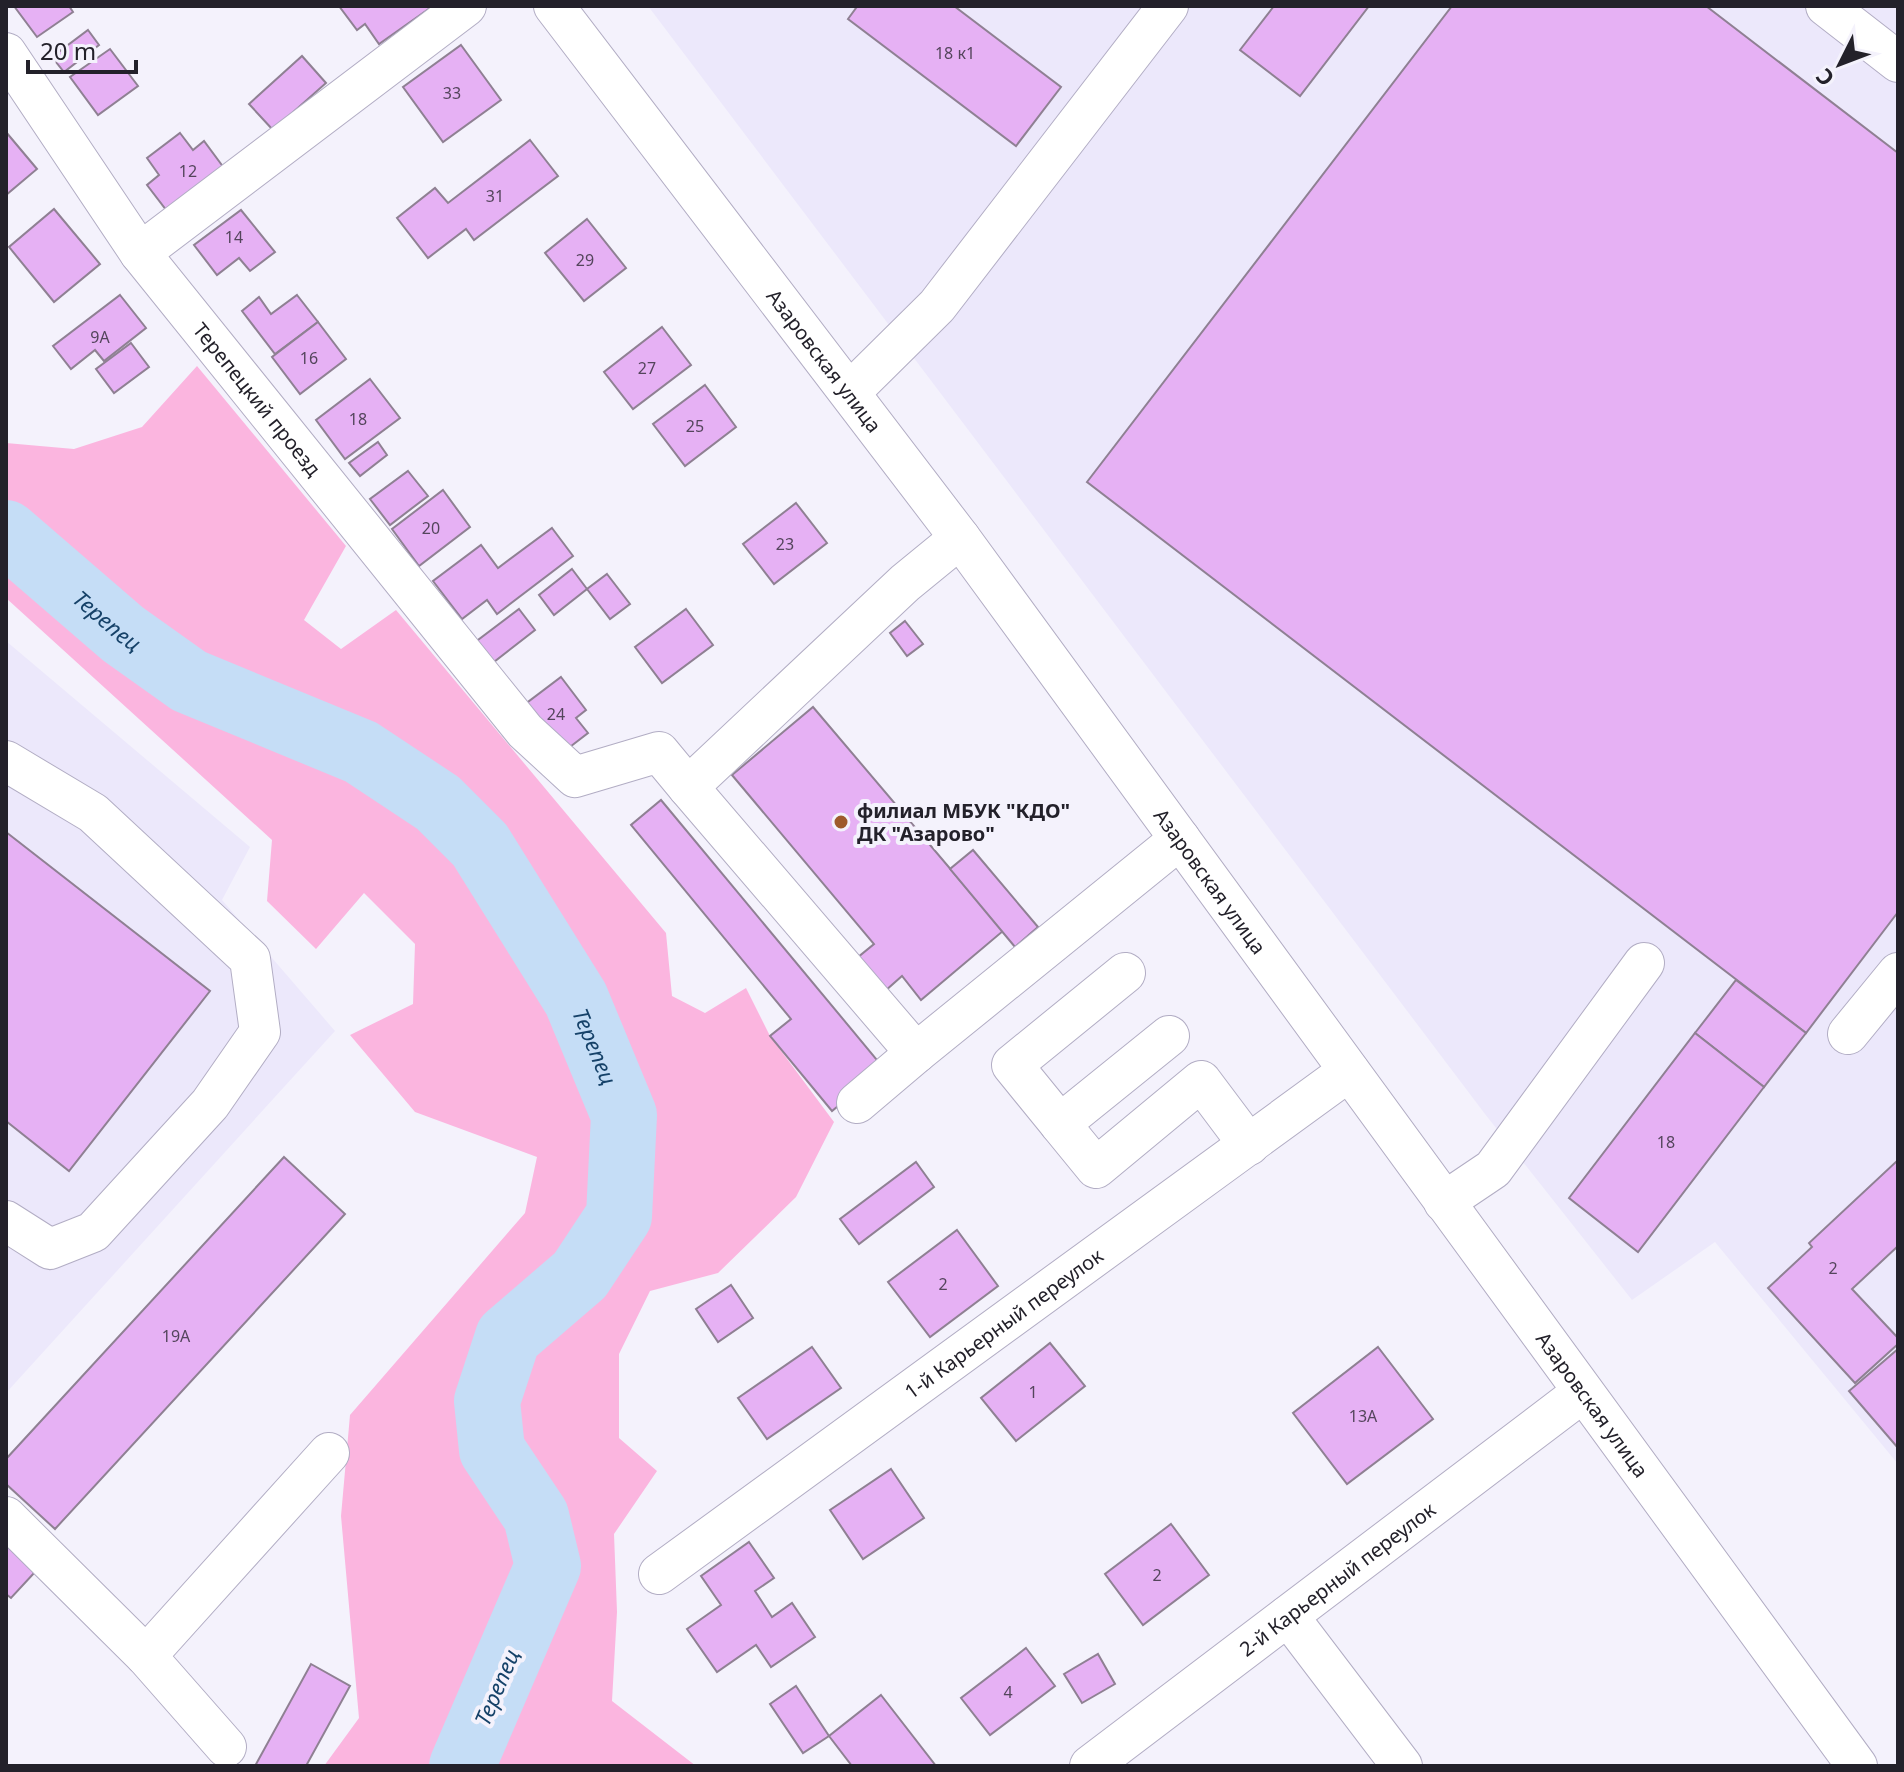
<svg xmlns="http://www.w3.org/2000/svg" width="1904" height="1772" font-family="'Noto Sans',sans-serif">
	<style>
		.built { fill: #ece8fb }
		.green { fill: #fbb5df }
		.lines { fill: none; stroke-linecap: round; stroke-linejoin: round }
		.river { stroke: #c5ddf6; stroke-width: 66 }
		.building { fill: #e6b1f4; stroke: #8f8093; stroke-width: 2 }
		.minor-casing { stroke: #b2adc4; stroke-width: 42 }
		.minor { stroke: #fff; stroke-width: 40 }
		.poi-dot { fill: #9e5a2b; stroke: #f4f2fc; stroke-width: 3 }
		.labels { text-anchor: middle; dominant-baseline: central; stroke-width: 8; stroke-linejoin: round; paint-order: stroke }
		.number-label { font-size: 16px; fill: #54455c }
		.street-label { font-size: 20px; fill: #23212a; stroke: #f4f2fc }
		.poi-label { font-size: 20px; font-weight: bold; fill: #23212a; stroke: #f4f2fc; text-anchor: start }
		.water-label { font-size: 22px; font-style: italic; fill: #164269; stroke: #f4f2fc }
	</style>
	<rect width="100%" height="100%" fill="#f4f2fc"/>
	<g class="built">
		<path d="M648,6H1898V1464L1715,1242L1632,1300L1485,1114Z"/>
		<path d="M6,641L250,847L222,900L335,1031L6,1393Z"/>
	</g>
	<path class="green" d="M197,366L346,546L304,620L341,649L396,610L666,933L672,996L705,1013L746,988L770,1036L834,1122L796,1197L718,1273L650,1291L619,1354V1438L657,1471L614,1534L617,1612L612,1701L696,1766H324L359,1718L341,1516L350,1415L525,1213L537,1157L415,1112L350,1035L413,1004L415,944L364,893L316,949L267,901L272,840L6,598V443L74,449L142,427Z"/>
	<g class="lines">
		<path class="river" id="s1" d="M6,533L123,634L189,681L361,752L438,803L480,845L576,999L624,1115L619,1216L580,1275L508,1337L487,1401L492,1450L536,1516L548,1566L462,1766"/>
	</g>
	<g class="building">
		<path d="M14,6H69L73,12L37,37Z"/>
		<path d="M339,6H429L430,8L379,44L365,24L357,30Z"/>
		<path d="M853,6H954L1061,87L1016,146L848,19L856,8Z"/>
		<path d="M1274,6H1369L1300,96L1240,50Z"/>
		<path d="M1452,6H1706L1898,153V912L1806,1033L1087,482Z"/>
		<path d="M88,30L99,45L64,72L52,57Z"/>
		<path d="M461,45L501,100L443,142L403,87Z"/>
		<path d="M110,49L138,86L98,115L70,77Z"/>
		<path d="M302,56L326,83L273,130L249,104Z"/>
		<path d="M6,132L37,169L6,195Z"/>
		<path d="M180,133L193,150L204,141L224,168L167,211L147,185L159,175L147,158Z"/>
		<path d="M530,140L558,176L474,240L466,229L428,258L397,218L435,188L448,203Z"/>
		<path d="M54,209L100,264L54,302L9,247Z"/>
		<path d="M241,210L275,252L250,271L239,258L217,275L194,245Z"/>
		<path d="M587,219L626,268L584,301L545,253Z"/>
		<path d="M120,295L146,328L104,361L95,350L71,369L53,346Z"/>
		<path d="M297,295L318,322L275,354L242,311L259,297L271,314Z"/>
		<path d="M318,322L346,359L300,394L272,357Z"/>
		<path d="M662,327L691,365L633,409L604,372Z"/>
		<path d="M131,343L149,367L114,393L96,369Z"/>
		<path d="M370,379L400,418L345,459L316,420Z"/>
		<path d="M705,385L736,427L685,466L653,424Z"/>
		<path d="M378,442L387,455L360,476L349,463Z"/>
		<path d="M408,471L428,496L390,525L370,499Z"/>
		<path d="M443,490L470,527L419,566L392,529Z"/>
		<path d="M796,503L827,543L774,584L743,544Z"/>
		<path d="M552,528L573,556L497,614L487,600L462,619L433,581L481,545L498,568Z"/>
		<path d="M572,569L587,589L554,615L539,595Z"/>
		<path d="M607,574L630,604L610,619L587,589Z"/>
		<path d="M519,609L535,630L490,665L474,643Z"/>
		<path d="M686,609L713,645L662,683L635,647Z"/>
		<path d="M905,621L923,644L907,656L890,633Z"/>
		<path d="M561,677L586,710L576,718L588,733L566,750L524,705Z"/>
		<path d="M813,707L1003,931L921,1000L902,976L885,991L857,958L874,944L732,775Z"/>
		<path d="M661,800L877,1060L862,1086L832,1111L770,1036L791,1019L631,825Z"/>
		<path d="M6,832L210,991L69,1171L6,1121Z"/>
		<path d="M973,850L1038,927L1015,947L950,869Z"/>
		<path d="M1736,980L1806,1033L1764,1087L1695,1033Z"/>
		<path d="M1695,1033L1764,1087L1638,1252L1569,1198Z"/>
		<path d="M284,1157L345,1214L55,1529L6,1484V1459Z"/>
		<path d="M1898,1160V1246L1852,1289L1898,1338V1344L1855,1383L1768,1288L1812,1247L1809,1243Z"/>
		<path d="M916,1162L934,1187L859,1244L840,1219Z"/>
		<path d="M957,1230L998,1286L930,1337L888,1282Z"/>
		<path d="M731,1285L753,1318L718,1342L696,1309Z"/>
		<path d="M1050,1343L1085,1386L1016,1441L981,1398Z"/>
		<path d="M812,1347L841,1388L767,1439L738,1398Z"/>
		<path d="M1378,1347L1433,1419L1347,1484L1293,1413Z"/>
		<path d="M1898,1349V1448L1849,1391Z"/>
		<path d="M891,1469L924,1518L863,1559L830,1510Z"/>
		<path d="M1171,1524L1209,1575L1143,1625L1105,1574Z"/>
		<path d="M749,1542L774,1578L755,1591L772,1617L792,1603L815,1637L771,1667L756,1645L717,1672L687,1629L721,1605L701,1576Z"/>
		<path d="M6,1544L35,1572L11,1598L6,1594Z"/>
		<path d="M1026,1648L1055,1686L990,1735L961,1698Z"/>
		<path d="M1098,1654L1115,1684L1082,1703L1064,1674Z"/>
		<path d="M311,1664L350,1686L306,1766H255Z"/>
		<path d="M796,1686L829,1736L803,1753L770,1704Z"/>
		<path d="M881,1695L936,1766H852L829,1736Z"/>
	</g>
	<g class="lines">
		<g class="minor-casing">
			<g id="minor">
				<path id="s2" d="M554,6L960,538L1857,1766"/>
				<path d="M1826,6L1898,62"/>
				<path id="s3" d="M6,53L140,253L525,731L575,777L659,752L688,787L905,583L960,538"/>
				<path d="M140,253L466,6"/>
				<path d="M850,392L937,306L1168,6"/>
				<path d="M6,761L93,813L250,959L260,1032L210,1104L93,1232L50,1249L6,1221"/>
				<path d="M688,787L916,1053L857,1103"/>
				<path d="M1848,1034L1898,973"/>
				<path d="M1169,1036L1060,1124L1096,1168L1201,1081L1249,1145"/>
				<path d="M916,1053L1180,839"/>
				<path d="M1060,1124L1012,1065L1125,973"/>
				<path d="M1444,1202L1493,1169L1644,963"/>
				<path d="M6,1517L146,1656L226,1747"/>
				<path id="s4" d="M659,1574L1349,1071"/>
				<path d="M1288,1616L1402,1766"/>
				<path d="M146,1656L329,1453"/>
				<path id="s5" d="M1090,1766L1583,1392"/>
			</g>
		</g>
		<use href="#minor" class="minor"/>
	</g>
	<circle class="poi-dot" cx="841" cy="822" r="8"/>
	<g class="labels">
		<g class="number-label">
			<text x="955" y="53">18 к1</text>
			<text x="452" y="93">33</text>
			<text x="188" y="171">12</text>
			<text x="495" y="196">31</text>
			<text x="234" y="237">14</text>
			<text x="585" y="260">29</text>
			<text x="100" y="337">9А</text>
			<text x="309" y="358">16</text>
			<text x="647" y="368">27</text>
			<text x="358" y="419">18</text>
			<text x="695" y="426">25</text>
			<text x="431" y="528">20</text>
			<text x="785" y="544">23</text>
			<text x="556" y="714">24</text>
			<text x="1666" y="1142">18</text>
			<text x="1833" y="1268">2</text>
			<text x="943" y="1284">2</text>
			<text x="176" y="1336">19А</text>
			<text x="1033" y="1392">1</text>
			<text x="1363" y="1416">13А</text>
			<text x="1157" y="1575">2</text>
			<text x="1008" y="1692">4</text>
		</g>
		<g class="street-label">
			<text stroke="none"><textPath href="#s2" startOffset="446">Азаровская улица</textPath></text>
			<text stroke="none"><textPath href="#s3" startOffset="428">Терепецкий проезд</textPath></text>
			<text stroke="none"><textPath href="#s2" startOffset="1094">Азаровская улица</textPath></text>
			<text stroke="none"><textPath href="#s4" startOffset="426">1-й Карьерный переулок</textPath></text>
			<text stroke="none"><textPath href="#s2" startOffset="1742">Азаровская улица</textPath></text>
			<text stroke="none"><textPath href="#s5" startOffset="310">2-й Карьерный переулок</textPath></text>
		</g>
		<g class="poi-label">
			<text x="857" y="810">филиал МБУК "КДО"<tspan x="857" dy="23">ДК "Азарово"</tspan></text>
		</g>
		<g class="water-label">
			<text stroke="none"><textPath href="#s1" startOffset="134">Терепец</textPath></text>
			<text stroke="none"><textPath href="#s1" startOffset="806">Терепец</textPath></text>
			<text transform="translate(496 1687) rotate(-67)">Терепец</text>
		</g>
	</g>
	<rect width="1904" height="1772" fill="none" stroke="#23212a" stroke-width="16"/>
	<g transform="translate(1840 64) rotate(228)" stroke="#f4f2fc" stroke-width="6" paint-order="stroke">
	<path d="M0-6L14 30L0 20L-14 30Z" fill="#23212a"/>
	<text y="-12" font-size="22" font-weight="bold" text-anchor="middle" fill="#23212a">С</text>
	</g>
	<path d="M28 60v12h108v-12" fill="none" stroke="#23212a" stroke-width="4"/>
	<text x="40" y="60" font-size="24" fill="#23212a" stroke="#f4f2fc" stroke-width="6" paint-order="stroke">20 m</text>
</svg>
